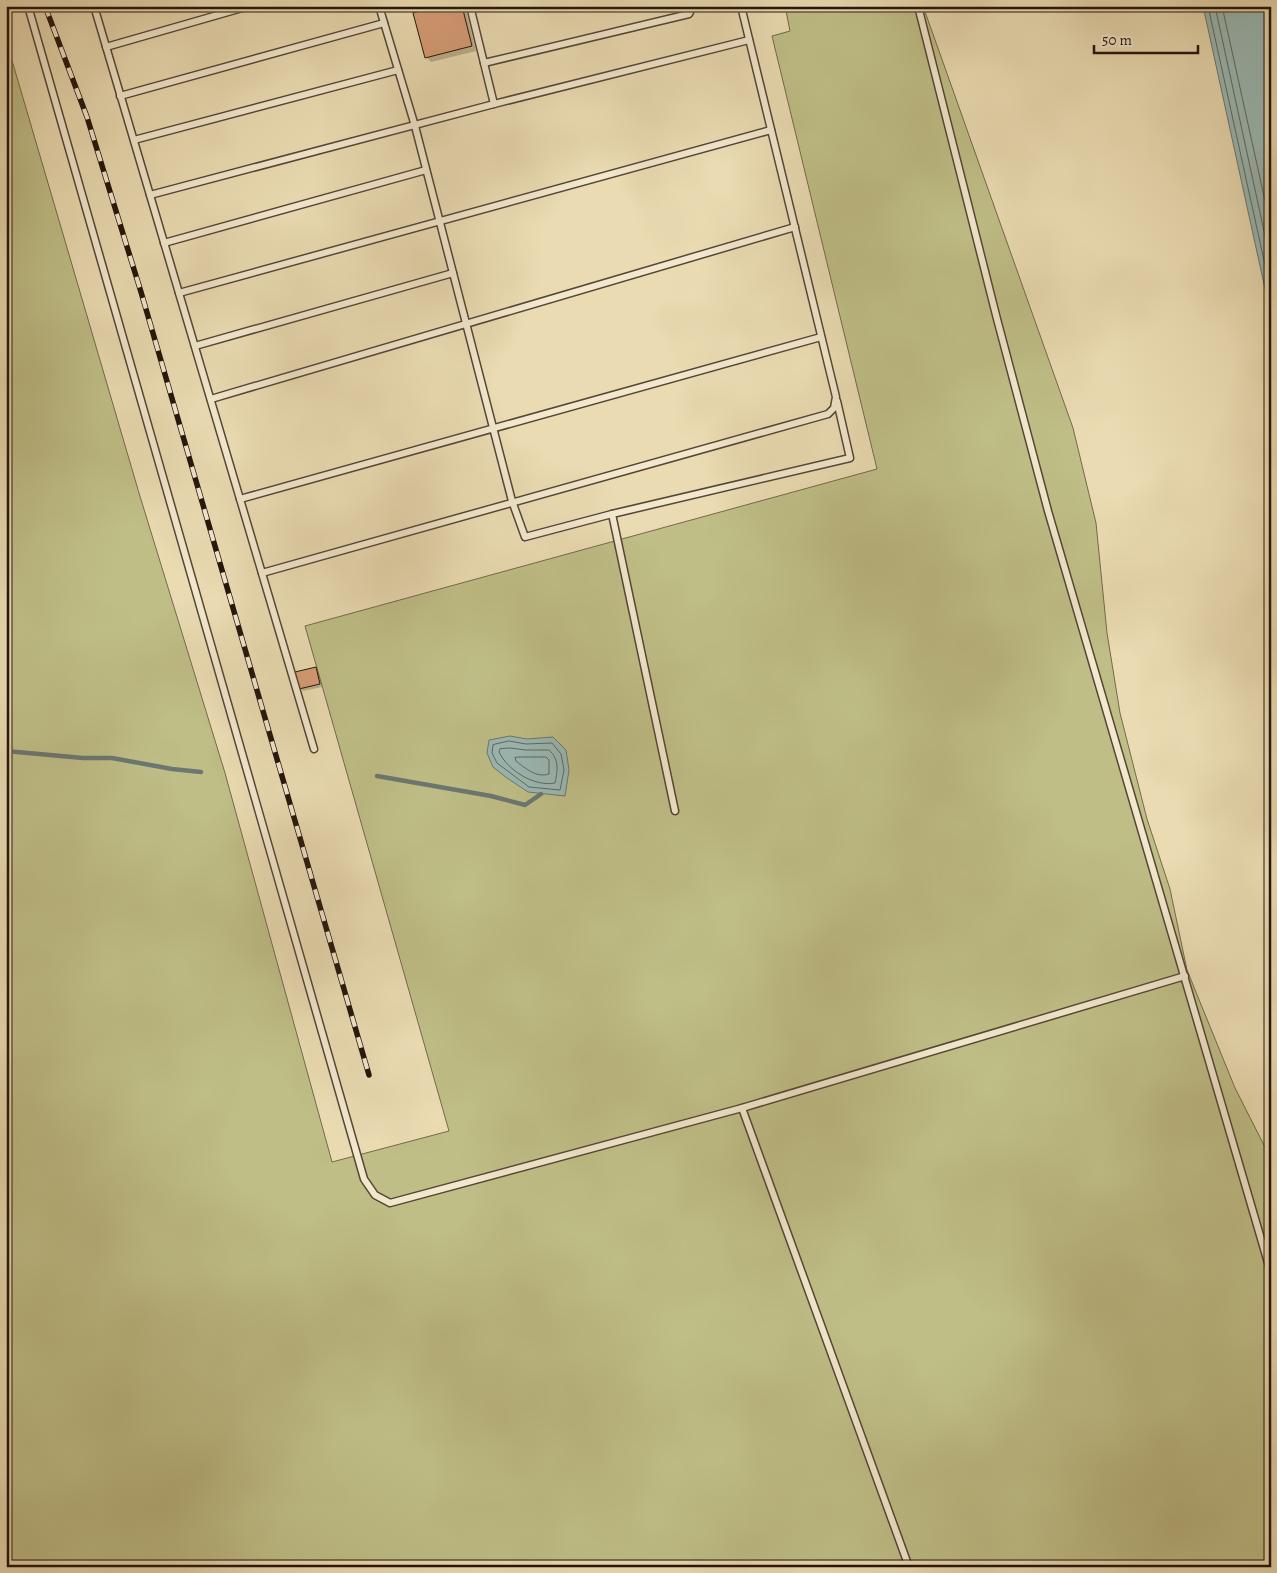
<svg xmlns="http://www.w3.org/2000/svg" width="1277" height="1573" font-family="Alegreya,serif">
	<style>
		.green { fill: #bfbe87; stroke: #726a4a }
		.water { fill: #9ab9b5; stroke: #6b7771 }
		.shadow { fill: #0003 }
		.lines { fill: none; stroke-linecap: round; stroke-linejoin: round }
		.shore { stroke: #5f6760; stroke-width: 1 }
		.stream { stroke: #6b7771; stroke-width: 4.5 }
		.building { fill: #d69d76; stroke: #24150c }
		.lane-casing { stroke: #564636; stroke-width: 9 }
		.lane { stroke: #f1e8cd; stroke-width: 6 }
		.rail-casing { stroke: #24150c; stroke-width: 5.5 }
		.rail { stroke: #f1e8cd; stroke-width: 4; stroke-dasharray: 11; stroke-linecap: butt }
	</style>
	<rect width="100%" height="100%" fill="#eadbb2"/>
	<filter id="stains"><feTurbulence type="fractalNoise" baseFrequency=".004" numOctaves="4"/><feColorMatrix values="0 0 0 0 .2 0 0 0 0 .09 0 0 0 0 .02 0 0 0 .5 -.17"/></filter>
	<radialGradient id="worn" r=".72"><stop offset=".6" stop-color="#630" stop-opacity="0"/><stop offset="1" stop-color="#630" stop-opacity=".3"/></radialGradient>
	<path class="green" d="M785,6H923L1073,428L1096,523L1107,633L1120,713L1147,819L1170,889L1187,970L1235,1088L1271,1159V1567H6V40L139,493L225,773L332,1162L449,1131L305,626L877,469L772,36L790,31Z"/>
	<g class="water">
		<path d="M1203,6H1271V316Z"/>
		<path d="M510,736L527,739L553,737L566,750L569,770L565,796L528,792L507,778L493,767L487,753L489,740Z"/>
	</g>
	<g class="shadow">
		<path d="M444,6L465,7L476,51L431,62L426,57Z"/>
		<path d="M315,668L318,672L322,687L303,691L300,688Z"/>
	</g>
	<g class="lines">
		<g class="shore">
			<path d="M1208,6L1271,292"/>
			<path d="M1215,6L1271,263"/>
			<path d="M1222,6L1271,228"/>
			<path d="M509,741L526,744L552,743L561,754L564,770L560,790L529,787L497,763L492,753L493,745Z"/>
			<path d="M510,748L526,750H549C559,759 558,770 555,783C535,787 508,771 499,752L500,749Z"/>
			<path d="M518,757H546L549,760V774C537,778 526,769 516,761L515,758Z"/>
		</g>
		<g class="stream">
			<path d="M6,751L83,758H112L172,769L201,772"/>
			<path d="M377,776L491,796L525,805L541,794"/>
		</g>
	</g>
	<g class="building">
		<path d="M412,6H439L413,13Z"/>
		<path d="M439,6H462L472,46L425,58L413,13Z"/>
		<path d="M316,667L320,684L299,689L295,672Z"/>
	</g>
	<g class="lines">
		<g class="lane-casing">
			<g id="lane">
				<path d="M28,6L364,1179L375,1195L390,1203L742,1108L909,1567"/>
				<path d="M94,6L314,749"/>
				<path d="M379,6L415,126L512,501L525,537L612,514L850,458L837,401"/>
				<path d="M470,6L494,104"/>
				<path d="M918,6L997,319L1048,511L1271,1273"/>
				<path d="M106,47L249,6"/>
				<path d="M484,63L689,14L693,6"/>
				<path d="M120,96L384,23"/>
				<path d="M134,140L398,70"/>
				<path d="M150,195L494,104L749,40"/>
				<path d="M164,243L426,170"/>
				<path d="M179,293L771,130"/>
				<path d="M195,346L453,273"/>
				<path d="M211,399L795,227"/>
				<path d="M240,499L821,337"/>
				<path d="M612,514L675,811"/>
				<path d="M262,573L828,414L834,408L836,397L741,6"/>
				<path d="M742,1108L1185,976"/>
			</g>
		</g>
		<use href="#lane" class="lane"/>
		<g class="rail-casing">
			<path id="rail" d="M45,6L87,117L141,292L369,1075"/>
		</g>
		<use href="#rail" class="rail"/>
	</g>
	<rect width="1277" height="1573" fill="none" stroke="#eadbb2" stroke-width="25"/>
	<rect x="8" y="8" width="1262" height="1558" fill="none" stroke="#24150c" stroke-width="2.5"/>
	<rect x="12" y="12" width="1252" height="1548" fill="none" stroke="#24150c"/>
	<path d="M1094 45v8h104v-8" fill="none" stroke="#24150c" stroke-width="2.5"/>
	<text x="1102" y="45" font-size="15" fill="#24150c" stroke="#f1e8cd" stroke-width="4" paint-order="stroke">50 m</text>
	<rect width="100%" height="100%" filter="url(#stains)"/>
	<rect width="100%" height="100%" fill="url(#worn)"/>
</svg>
